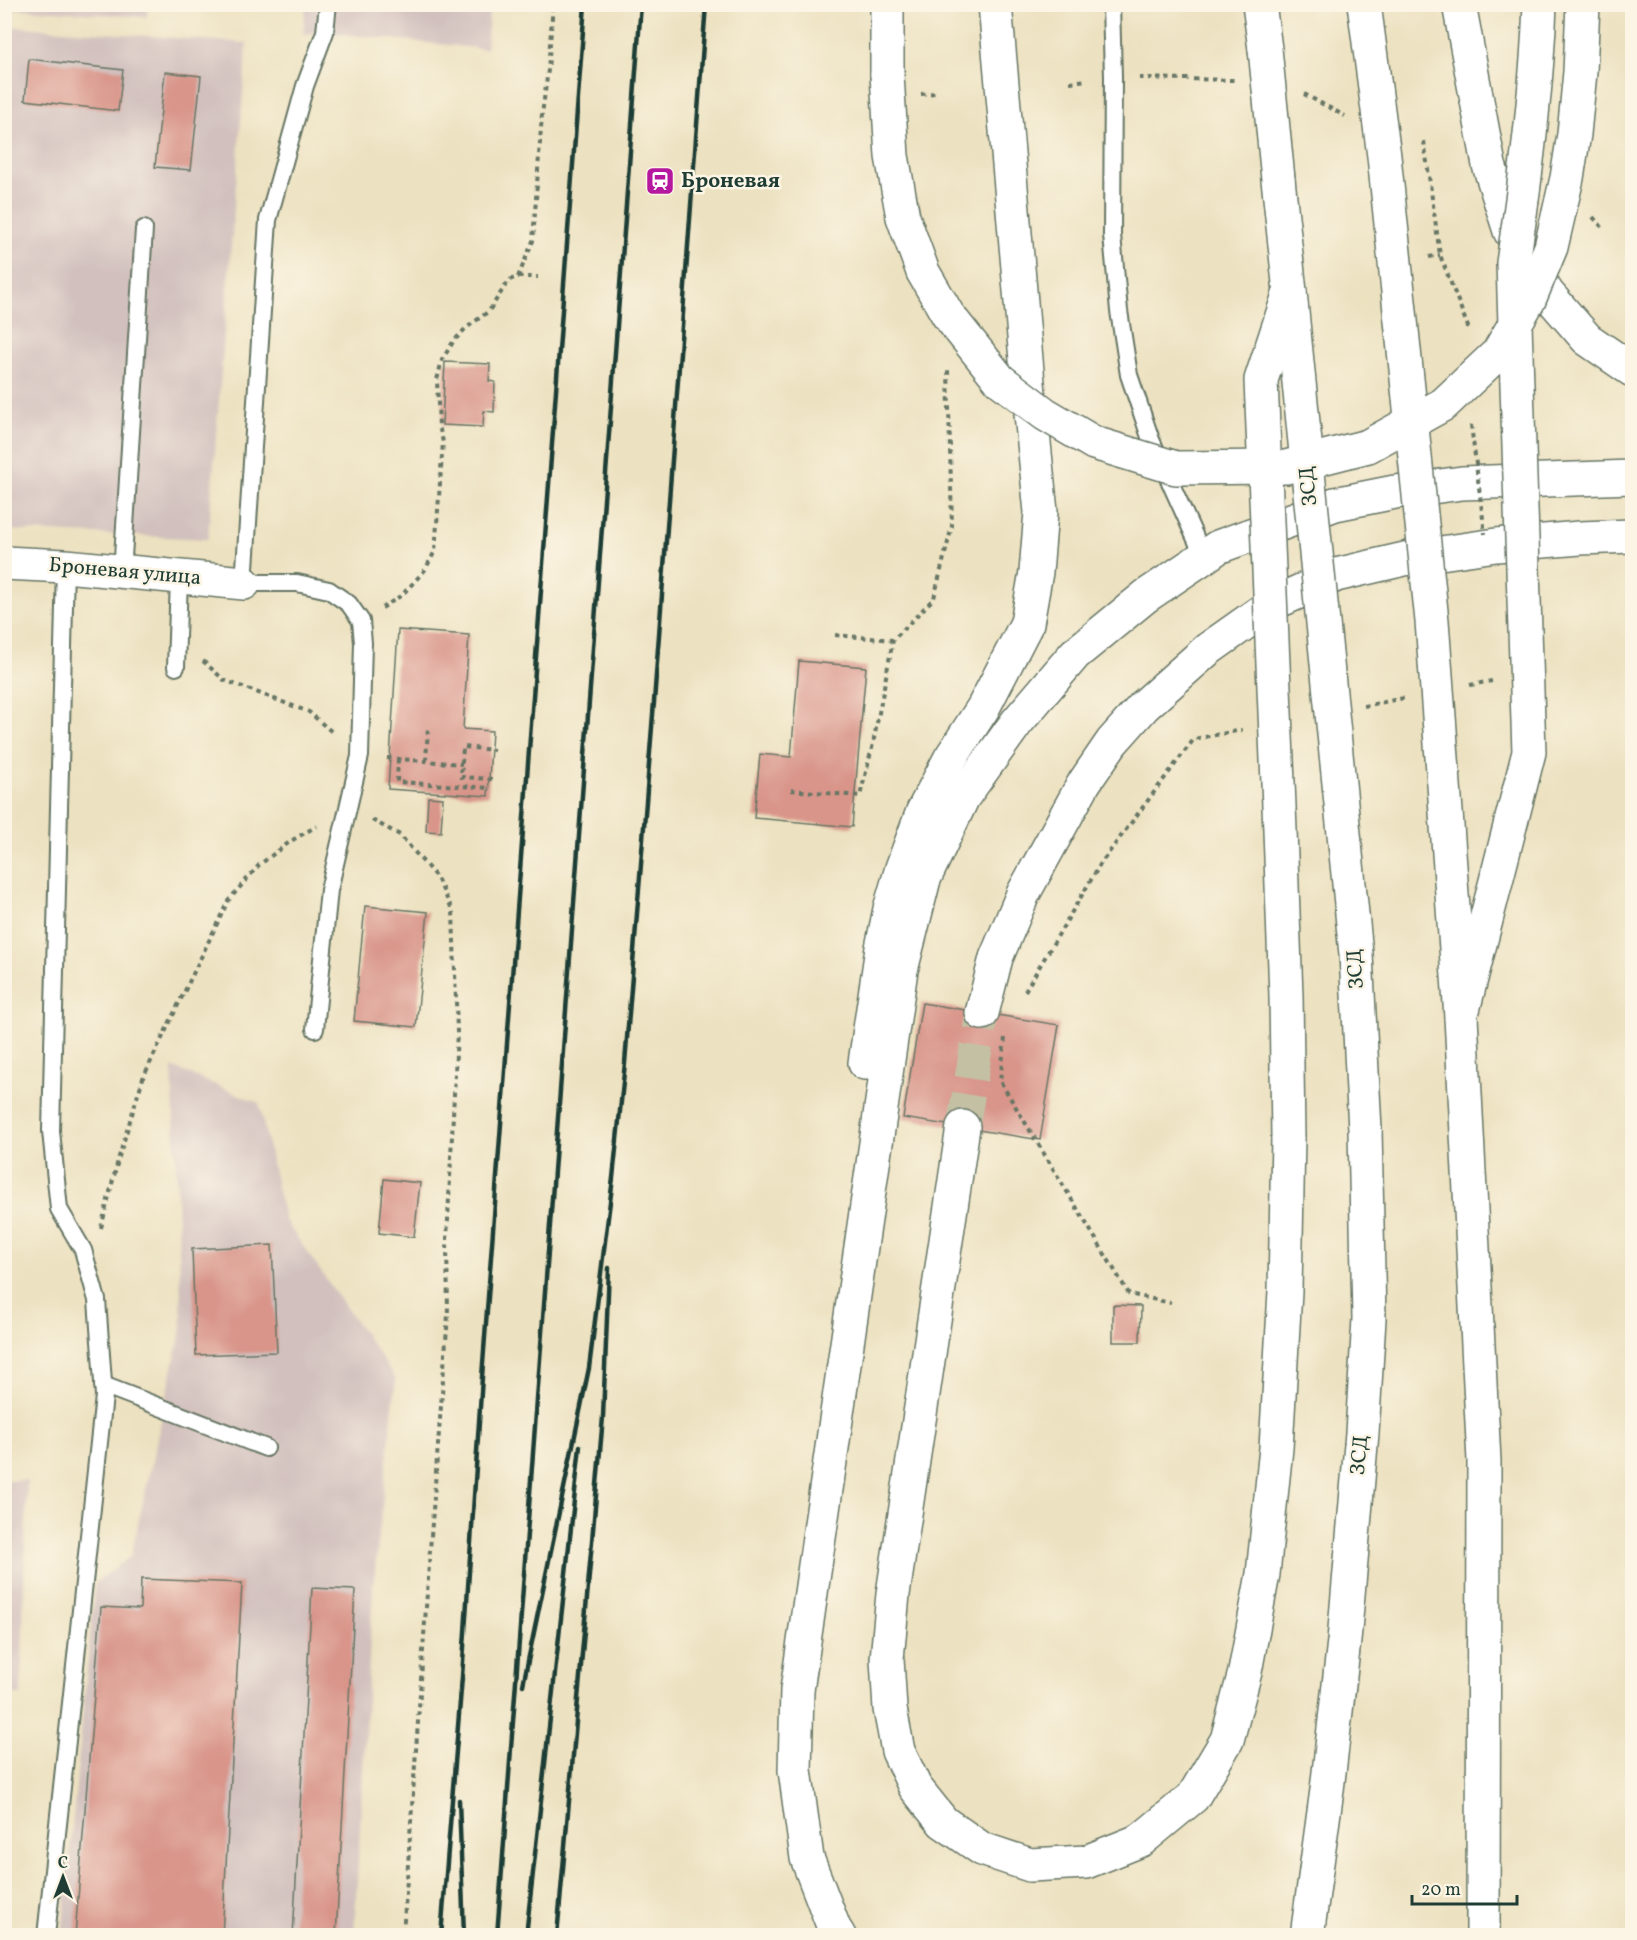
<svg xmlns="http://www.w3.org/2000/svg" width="1637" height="1940" font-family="Vollkorn,serif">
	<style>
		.industrial { fill: #d1c0bd }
		.building { fill: #d9958a }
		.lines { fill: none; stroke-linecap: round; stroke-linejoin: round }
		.primary-tunnel { stroke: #c3c0a4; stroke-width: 33; stroke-dasharray: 33 16; stroke-linecap: butt }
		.lane-casing { stroke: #677665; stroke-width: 20 }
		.street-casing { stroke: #677665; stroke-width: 36 }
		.primary-casing { stroke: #677665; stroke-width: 36 }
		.highway-casing { stroke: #677665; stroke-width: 36 }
		.path { stroke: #677665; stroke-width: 4; stroke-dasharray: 4.5 4.5; stroke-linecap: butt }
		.lane { stroke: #fff; stroke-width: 16 }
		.street { stroke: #fff; stroke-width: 33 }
		.primary { stroke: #fff; stroke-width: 33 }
		.highway { stroke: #fff; stroke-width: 33 }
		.rail { stroke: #1f3d34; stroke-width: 4.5 }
		.primary-bridge-casing { stroke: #677665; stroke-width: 36; stroke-linecap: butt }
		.highway-bridge-casing { stroke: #677665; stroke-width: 36; stroke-linecap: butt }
		.path-bridge { stroke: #677665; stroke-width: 4; stroke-dasharray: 4.5 4.5; stroke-linecap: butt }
		.primary-bridge { stroke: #fff; stroke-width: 33 }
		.highway-bridge { stroke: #fff; stroke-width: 33 }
		.labels { text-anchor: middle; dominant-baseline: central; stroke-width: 5; stroke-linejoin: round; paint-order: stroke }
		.poi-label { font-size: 21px; font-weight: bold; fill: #1f3d34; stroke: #fcf5e5; text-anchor: start }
		.street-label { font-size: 21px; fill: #1f3d34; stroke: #fcf5e5 }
	</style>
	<rect width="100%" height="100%" fill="#fcf5e5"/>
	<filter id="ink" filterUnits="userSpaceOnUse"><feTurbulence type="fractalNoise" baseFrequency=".0167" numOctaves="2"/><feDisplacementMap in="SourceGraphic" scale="12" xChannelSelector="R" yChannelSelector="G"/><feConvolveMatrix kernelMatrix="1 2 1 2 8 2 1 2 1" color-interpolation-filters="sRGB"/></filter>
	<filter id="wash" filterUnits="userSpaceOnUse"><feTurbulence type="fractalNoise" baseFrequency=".008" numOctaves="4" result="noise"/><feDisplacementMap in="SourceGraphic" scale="24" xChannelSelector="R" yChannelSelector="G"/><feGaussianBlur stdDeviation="1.35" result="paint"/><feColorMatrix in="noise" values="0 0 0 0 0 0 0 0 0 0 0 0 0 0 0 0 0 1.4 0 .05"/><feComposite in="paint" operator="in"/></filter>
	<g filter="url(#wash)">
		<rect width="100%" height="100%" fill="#ece1c0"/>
		<g class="industrial">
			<path d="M4,5L5,4L148,5L147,17L5,8Z"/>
			<path d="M306,5H490L486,49L325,32L303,34Z"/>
			<path d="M5,26L247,43L208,539L5,530Z"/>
			<path d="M172,1067L259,1103L284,1219L396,1379L373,1588L354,1935L62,1936L95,1583L131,1556L182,1327Z"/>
			<path d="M5,1480H27L21,1695L5,1694Z"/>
		</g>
		<g id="blocks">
			<g class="building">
				<path d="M29,59L123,70L118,111L25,100Z"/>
				<path d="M165,72L201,76L191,170L155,167Z"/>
				<path d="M445,362L490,364L489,381L495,382L494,412L484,411L483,427L442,425Z"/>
				<path d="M398,630L469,635L463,729L492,731L488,796L388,789Z"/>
				<path d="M799,661L866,667L852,827L754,818L760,754L791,757Z"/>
				<path d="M428,797L443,798L441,832L426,831Z"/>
				<path d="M365,906L428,912L416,1027L354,1021Z"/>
				<path d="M922,1003L1059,1025L1040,1140L903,1118Z"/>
				<path d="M384,1179L420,1183L414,1237L379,1233Z"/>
				<path d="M272,1245L277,1352L196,1355L192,1249Z"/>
				<path d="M1113,1305L1141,1306L1140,1342H1113Z"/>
				<path d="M141,1579L242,1583L222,1936H75L101,1607L140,1609Z"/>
				<path d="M312,1588L355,1590L336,1936H293Z"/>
			</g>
		</g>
	</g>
	<g filter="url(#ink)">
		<use href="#blocks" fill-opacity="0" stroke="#677665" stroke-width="1.5"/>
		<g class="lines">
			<path class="primary-tunnel" d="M963,1127L982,1013"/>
			<g class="lane-casing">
				<g id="lane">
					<path d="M1111,4L1113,77L1112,235L1119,311L1129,375L1151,440L1204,557"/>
					<path d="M122,573L144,229"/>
					<path d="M176,667L179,578"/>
					<path d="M315,1029L329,890L360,756L363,643L361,621L349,604L329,590L297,583H244L268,220L305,86L325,32L328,4"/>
					<path d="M103,1385L266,1448"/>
					<path d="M46,1936L104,1396L97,1300L83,1250L59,1209L51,1131L65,566"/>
				</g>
			</g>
			<g class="street-casing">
				<path id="street" d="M4,563L65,566L244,583"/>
			</g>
			<g class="primary-casing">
				<g id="primary">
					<path d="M887,4V75"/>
					<path d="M1459,4L1489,165L1510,231L1547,293L1587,339L1632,370"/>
					<path d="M982,1013L996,958L1023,894L1084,783L1112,742L1144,706L1207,650L1272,604L1336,575L1413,557L1496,545L1580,538L1632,536"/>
					<path d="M865,1063L882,948L890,909L902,868L923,811L950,759L983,708L1027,623L1036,572L1041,512L1029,394L995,4"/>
					<path d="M963,1127L893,1594L887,1659L890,1709L898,1751L915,1787L943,1822L982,1849L1030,1865L1086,1862L1141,1840L1193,1797L1227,1740L1245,1672L1263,1574L1276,1448L1285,1291L1288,1137"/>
					<path d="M839,1936L834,1928L807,1858L795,1770L797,1690L901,970L924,879L963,797L1017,722L1075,654L1146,596L1204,557L1218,547L1335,504L1395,492L1462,483L1632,477"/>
				</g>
			</g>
			<g class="highway-casing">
				<g id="highway">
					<path d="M1259,4L1265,49"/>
					<path d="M1278,179L1290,292"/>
					<path d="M1461,1017L1484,1461L1483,1936"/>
					<path d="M1307,1936L1327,1790L1344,1641L1362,1433L1369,1319L1365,1130"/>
				</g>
			</g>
			<g class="path">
				<path d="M1139,78L1234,80"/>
				<path d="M1070,82L1087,80"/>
				<path d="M921,94L936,93"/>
				<path d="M1304,94L1345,116"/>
				<path d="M1424,141L1440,255L1470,332"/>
				<path d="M1593,217L1602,227"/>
				<path d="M1429,257L1440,255"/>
				<path d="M518,277L533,241L542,114L548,70L553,4"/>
				<path d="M382,608L402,595L425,570L435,551L443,442L439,426L437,380L442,360L453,342L465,329L489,311L509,280L518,277H538"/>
				<path d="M835,635L893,640"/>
				<path d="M203,661L224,680L309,712L333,733"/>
				<path d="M1470,685L1492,681"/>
				<path d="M1364,706L1404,698"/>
				<path d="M387,758L462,764"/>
				<path d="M398,759L397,782L491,788"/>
				<path d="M426,761L428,727"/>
				<path d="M492,779L461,777L463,747L494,750"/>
				<path d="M791,790L860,796L873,744L893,640L934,598L952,526L948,370"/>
				<path d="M372,820L400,835L437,878L453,911L457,1032L447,1240L448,1315L431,1536L403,1936"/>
				<path d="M1025,991L1101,863L1194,739L1242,730"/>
				<path d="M1005,1038L1000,1081L1129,1294L1171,1303"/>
				<path d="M101,1228L118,1160L143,1078L228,901L259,865L291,841L317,826"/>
			</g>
			<use href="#lane" class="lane"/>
			<use href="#street" class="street"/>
			<use href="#primary" class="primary"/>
			<use href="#highway" class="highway"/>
			<g class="rail">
				<path d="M523,1685L589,1368L613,1178L625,1063L654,702L706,4"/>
				<path d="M459,1800L464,1936"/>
				<path d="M441,1936L462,1677L482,1377L585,4"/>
				<path d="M497,1936L641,4"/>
				<path d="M526,1936L580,1446"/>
				<path d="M557,1936L603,1417L609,1268"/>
			</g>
			<g class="primary-bridge-casing">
				<g id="primary-bridge">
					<path d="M887,75L892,156L903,217L923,272L948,315L1000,380L1045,414L1094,443L1176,468L1286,467L1368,446L1444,404L1498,353L1529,300L1551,247L1567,178L1574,134L1580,72L1583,4"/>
					<path d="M1463,1010L1529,752L1513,263C1526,177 1537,91 1540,4"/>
					<path d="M1288,1137L1286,996L1280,830L1261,380L1290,292"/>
				</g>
			</g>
			<g class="highway-bridge-casing">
				<g id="highway-bridge">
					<path d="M1364,4L1384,156L1432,621L1461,1017"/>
					<path d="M1265,49L1278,179"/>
					<path d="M1290,292L1356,954L1365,1130"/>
				</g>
			</g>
			<path class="path-bridge" d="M1471,425L1485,534"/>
			<use href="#primary-bridge" class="primary-bridge"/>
			<use href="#highway-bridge" class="highway-bridge"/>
		</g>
	</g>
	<defs>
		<g id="station-square" transform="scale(1.5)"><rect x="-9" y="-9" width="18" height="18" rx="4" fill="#b5179e" stroke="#fcf5e5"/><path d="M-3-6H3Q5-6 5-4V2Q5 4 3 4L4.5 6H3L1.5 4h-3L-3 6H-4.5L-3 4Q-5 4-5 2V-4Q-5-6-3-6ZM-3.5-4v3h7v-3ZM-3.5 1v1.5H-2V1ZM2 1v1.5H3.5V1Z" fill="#fff"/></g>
	</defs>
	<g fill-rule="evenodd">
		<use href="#station-square" x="660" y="181"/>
	</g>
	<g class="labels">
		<g class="poi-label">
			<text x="681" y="181">Броневая</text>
		</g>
		<g class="street-label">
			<text transform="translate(1309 486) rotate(-96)">ЗСД</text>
			<text transform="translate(125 572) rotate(5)">Броневая улица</text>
			<text transform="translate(1356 969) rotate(-94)">ЗСД</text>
			<text transform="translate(1360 1455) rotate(-85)">ЗСД</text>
		</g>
	</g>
	<rect width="1637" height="1940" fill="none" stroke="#fcf5e5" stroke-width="24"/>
	<g transform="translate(63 1877)" stroke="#fcf5e5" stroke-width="4.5" paint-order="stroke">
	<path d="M0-4.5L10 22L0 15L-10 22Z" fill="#1f3d34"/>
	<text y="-9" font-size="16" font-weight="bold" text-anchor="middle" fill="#1f3d34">С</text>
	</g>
	<path d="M1412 1895v9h105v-9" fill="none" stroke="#1f3d34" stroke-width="3"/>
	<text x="1421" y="1895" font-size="18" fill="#1f3d34" stroke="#fcf5e5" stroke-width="4.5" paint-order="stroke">20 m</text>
</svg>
